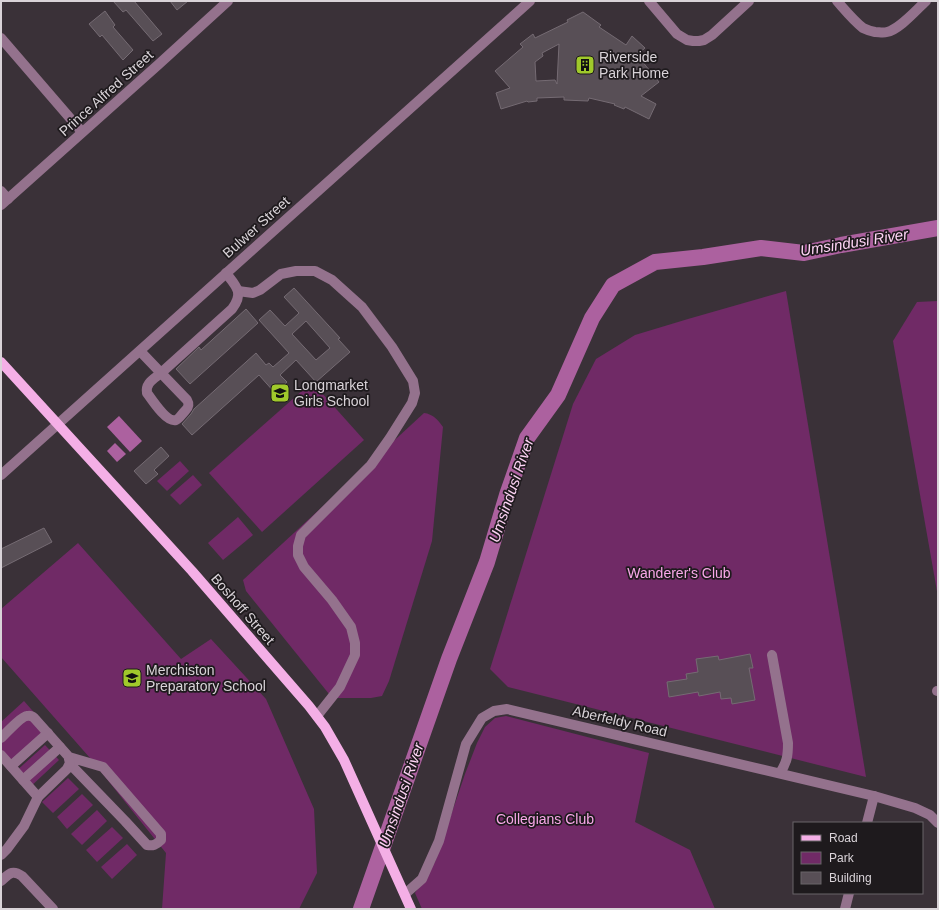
<svg xmlns="http://www.w3.org/2000/svg" width="939" height="910" font-family="Helvetica,sans-serif">
	<style>
		.green { fill: #702a66 }
		.water { fill: #ac619f }
		.lines { fill: none; stroke-linecap: round; stroke-linejoin: round }
		.river { stroke: #ac619f; stroke-width: 16 }
		.building { fill: #584f56; stroke: #756b73; fill-rule: evenodd }
		.minor { stroke: #94728d; stroke-width: 10 }
		.major { stroke: #f4afe6; stroke-width: 10 }
		.labels { text-anchor: middle; dominant-baseline: central; stroke-width: 3.5; stroke-linejoin: round; paint-order: stroke }
		.poi-label { font-size: 14px; fill: #d9d3d8; stroke: #1e1a1d; text-anchor: start }
		.street-label { font-size: 14px; fill: #d9d3d8; stroke: #1e1a1d }
		.park-label { font-size: 14px; fill: #f9a8e9; stroke: #1e1a1d }
		.water-label { font-size: 15px; font-style: italic; fill: #fed4f5; stroke: #1e1a1d }
	</style>
	<rect width="100%" height="100%" fill="#3a3138"/>
	<g class="green">
		<path d="M786,291L866,777L508,687L490,669L573,404L596,359L635,335L688,319Z"/>
		<path d="M938,301V597L893,341L917,302Z"/>
		<path d="M312,382L364,440L262,532L209,473Z"/>
		<path d="M424,413C433,414 438,420 443,427L432,541L389,681L382,696L371,698H336L329,694L246,591L243,580Z"/>
		<path d="M180,461L189,471L167,491L157,481Z"/>
		<path d="M193,475L202,485L180,505L170,495Z"/>
		<path d="M238,517L253,535L223,560L208,543Z"/>
		<path d="M78,543L181,659L211,639L266,699L314,809L317,873L299,909H162L166,853L90,758L1,657V609Z"/>
		<path d="M24,701L53,734L11,773L1,762V722Z"/>
		<path d="M506,716L649,753L635,822L690,850L715,909H422L415,893L435,862L465,774L477,743L485,727L495,718Z"/>
		<path d="M45,745L59,760L28,789L14,773Z"/>
		<path d="M68,778L79,789L53,813L42,802Z"/>
		<path d="M82,794L93,805L67,829L57,817Z"/>
		<path d="M97,810L107,821L82,845L71,834Z"/>
		<path d="M112,827L123,838L97,862L86,850Z"/>
		<path d="M127,844L137,855L112,879L101,867Z"/>
	</g>
	<g class="water">
		<path d="M119,416L142,441L130,452L107,427Z"/>
		<path d="M115,443L126,454L117,462L107,451Z"/>
	</g>
	<g class="lines">
		<path class="river" d="M361,909L449,659L487,562L507,495L527,438L558,395L592,318L613,285L655,262L703,257L761,248L804,253L841,245L938,228"/>
	</g>
	<g class="building">
		<path d="M113,1H134L162,34L153,41L126,10L123,12Z"/>
		<path d="M170,1H188L177,10Z"/>
		<path d="M105,11L115,25L113,27L133,50L123,60L102,35L100,37L89,24Z"/>
		<path d="M583,12L601,25L599,27L626,45L632,36L645,48L637,55L659,82L641,96L656,104L649,119L625,107L624,109L614,105L615,104L589,98L588,101L564,100V97L537,98V101L528,102L527,101L501,109L496,93L510,88L495,71L523,47L520,44L533,34L535,38L568,22L567,20ZM559,44L557,84L555,80L536,81L535,62L543,56L542,53Z"/>
		<path d="M294,288L340,338L338,339L350,352L316,382L296,360L280,375L287,382L275,393L259,375L192,435L182,424L191,414L194,409L256,353L266,365L269,363L273,367L289,353L259,320L270,310L285,326L299,313L284,297ZM306,321L330,348L316,360L292,334Z"/>
		<path d="M246,309L258,323L190,384L176,369L199,347L201,350Z"/>
		<path d="M161,447L169,456L154,470L158,474L146,484L134,471Z"/>
		<path d="M44,528L52,542L1,568V549Z"/>
		<path d="M750,654L753,668H749L755,700L732,704L731,698L721,699L720,692L699,696L698,692L669,697L667,682L687,679L686,674L698,672L696,659L718,656L719,660Z"/>
	</g>
	<g class="lines">
		<g class="minor">
			<path d="M649,1L677,34L687,40L693,41H699L704,40L712,35L749,1"/>
			<path d="M837,1C845,10 853,20 863,28C867,30 870,31 875,32C879,32 883,33 887,32C900,29 916,10 926,1"/>
			<path d="M1,38L82,132"/>
			<path d="M1,191L8,199"/>
			<path d="M1,205L159,64L228,1"/>
			<path d="M238,291L253,293L260,290L281,274L296,271H315L332,280L362,307L392,347L413,381L415,393L412,403L390,438L371,465L301,535L298,546V555L304,567L332,600L351,627L355,643V655L340,687L317,716"/>
			<path d="M140,351L161,373C154,379 145,383 147,393C152,400 167,423 176,420C179,419 182,414 185,411C188,408 190,405 187,400L161,373L232,309C244,293 237,287 226,273"/>
			<path d="M1,475L530,1"/>
			<path d="M772,655L788,743C788,756 787,762 780,773"/>
			<path d="M937,691H938"/>
			<path d="M1,738C6,733 22,716 27,716C31,715 34,717 36,720L69,757L103,767L161,834V840C156,845 153,846 147,845L125,821L70,764"/>
			<path d="M1,755L38,797"/>
			<path d="M11,766L48,733"/>
			<path d="M23,780L60,747"/>
			<path d="M867,823L874,796"/>
			<path d="M1,855L7,849L24,826L38,797L67,769L70,763L69,759"/>
			<path d="M1,881C9,874 12,869 22,876L53,909"/>
			<path d="M405,894L422,879L439,841L466,744L482,718L494,711L507,709L874,796L915,808L930,815L938,823"/>
			<path d="M845,909L849,893"/>
		</g>
		<path class="major" d="M1,362L192,571L309,706L325,727L344,760L411,909"/>
	</g>
	<defs>
		<g id="building-square" transform="scale(1)"><rect x="-9" y="-9" width="18" height="18" rx="4" fill="#a0c92b" stroke="#1e1a1d"/><path d="M-4-6H4V6H1V3H-1V6H-4ZM-2.5-4.3h1.7v1.8h-1.7ZM.8-4.3h1.7v1.8H.8ZM-2.5-1h1.7V.8h-1.7ZM.8-1h1.7V.8H.8Z" fill="#111"/></g>
		<g id="school-square" transform="scale(1)"><rect x="-9" y="-9" width="18" height="18" rx="4" fill="#a0c92b" stroke="#1e1a1d"/><path d="M0-5L7-2L0 1L-7-2ZM-4 1L0 2.5L4 1V4Q0 6-4 4Z" fill="#111"/></g>
	</defs>
	<g fill-rule="evenodd">
		<use href="#building-square" x="585" y="65"/>
		<use href="#school-square" x="280" y="393"/>
		<use href="#school-square" x="132" y="678"/>
	</g>
	<g class="labels">
		<g class="poi-label">
			<text x="599" y="57">Riverside<tspan x="599" dy="16">Park Home</tspan></text>
			<text x="294" y="385">Longmarket<tspan x="294" dy="16">Girls School</tspan></text>
			<text x="146" y="670">Merchiston<tspan x="146" dy="16">Preparatory School</tspan></text>
		</g>
		<g class="street-label">
			<text transform="translate(106 93) rotate(-42)">Prince Alfred Street</text>
			<text transform="translate(256 227) rotate(-42)">Bulwer Street</text>
			<text transform="translate(243 609) rotate(49)">Boshoff Street</text>
			<text transform="translate(620 721) rotate(13)">Aberfeldy Road</text>
		</g>
		<g class="park-label">
			<text x="679" y="573">Wanderer's Club</text>
			<text x="545" y="819">Collegians Club</text>
		</g>
		<g class="water-label">
			<text transform="translate(854 242) rotate(-9)">Umsindusi River</text>
			<text transform="translate(511 490) rotate(-71)">Umsindusi River</text>
			<text transform="translate(401 795) rotate(-71)">Umsindusi River</text>
		</g>
	</g>
	<rect width="939" height="910" fill="none" stroke="#d9d3d8" stroke-width="4"/>
	<rect x="793" y="822" width="130" height="72" fill="#1e1a1d" stroke="#696468"/>
	<rect x="801" y="835" width="20" height="6" fill="#f4afe6" stroke="#696468"/>
	<text x="829" y="842" font-size="12" fill="#d9d3d8">Road</text>
	<rect x="801" y="852" width="20" height="12" fill="#702a66" stroke="#696468"/>
	<text x="829" y="862" font-size="12" fill="#d9d3d8">Park</text>
	<rect x="801" y="872" width="20" height="12" fill="#584f56" stroke="#696468"/>
	<text x="829" y="882" font-size="12" fill="#d9d3d8">Building</text>
</svg>
